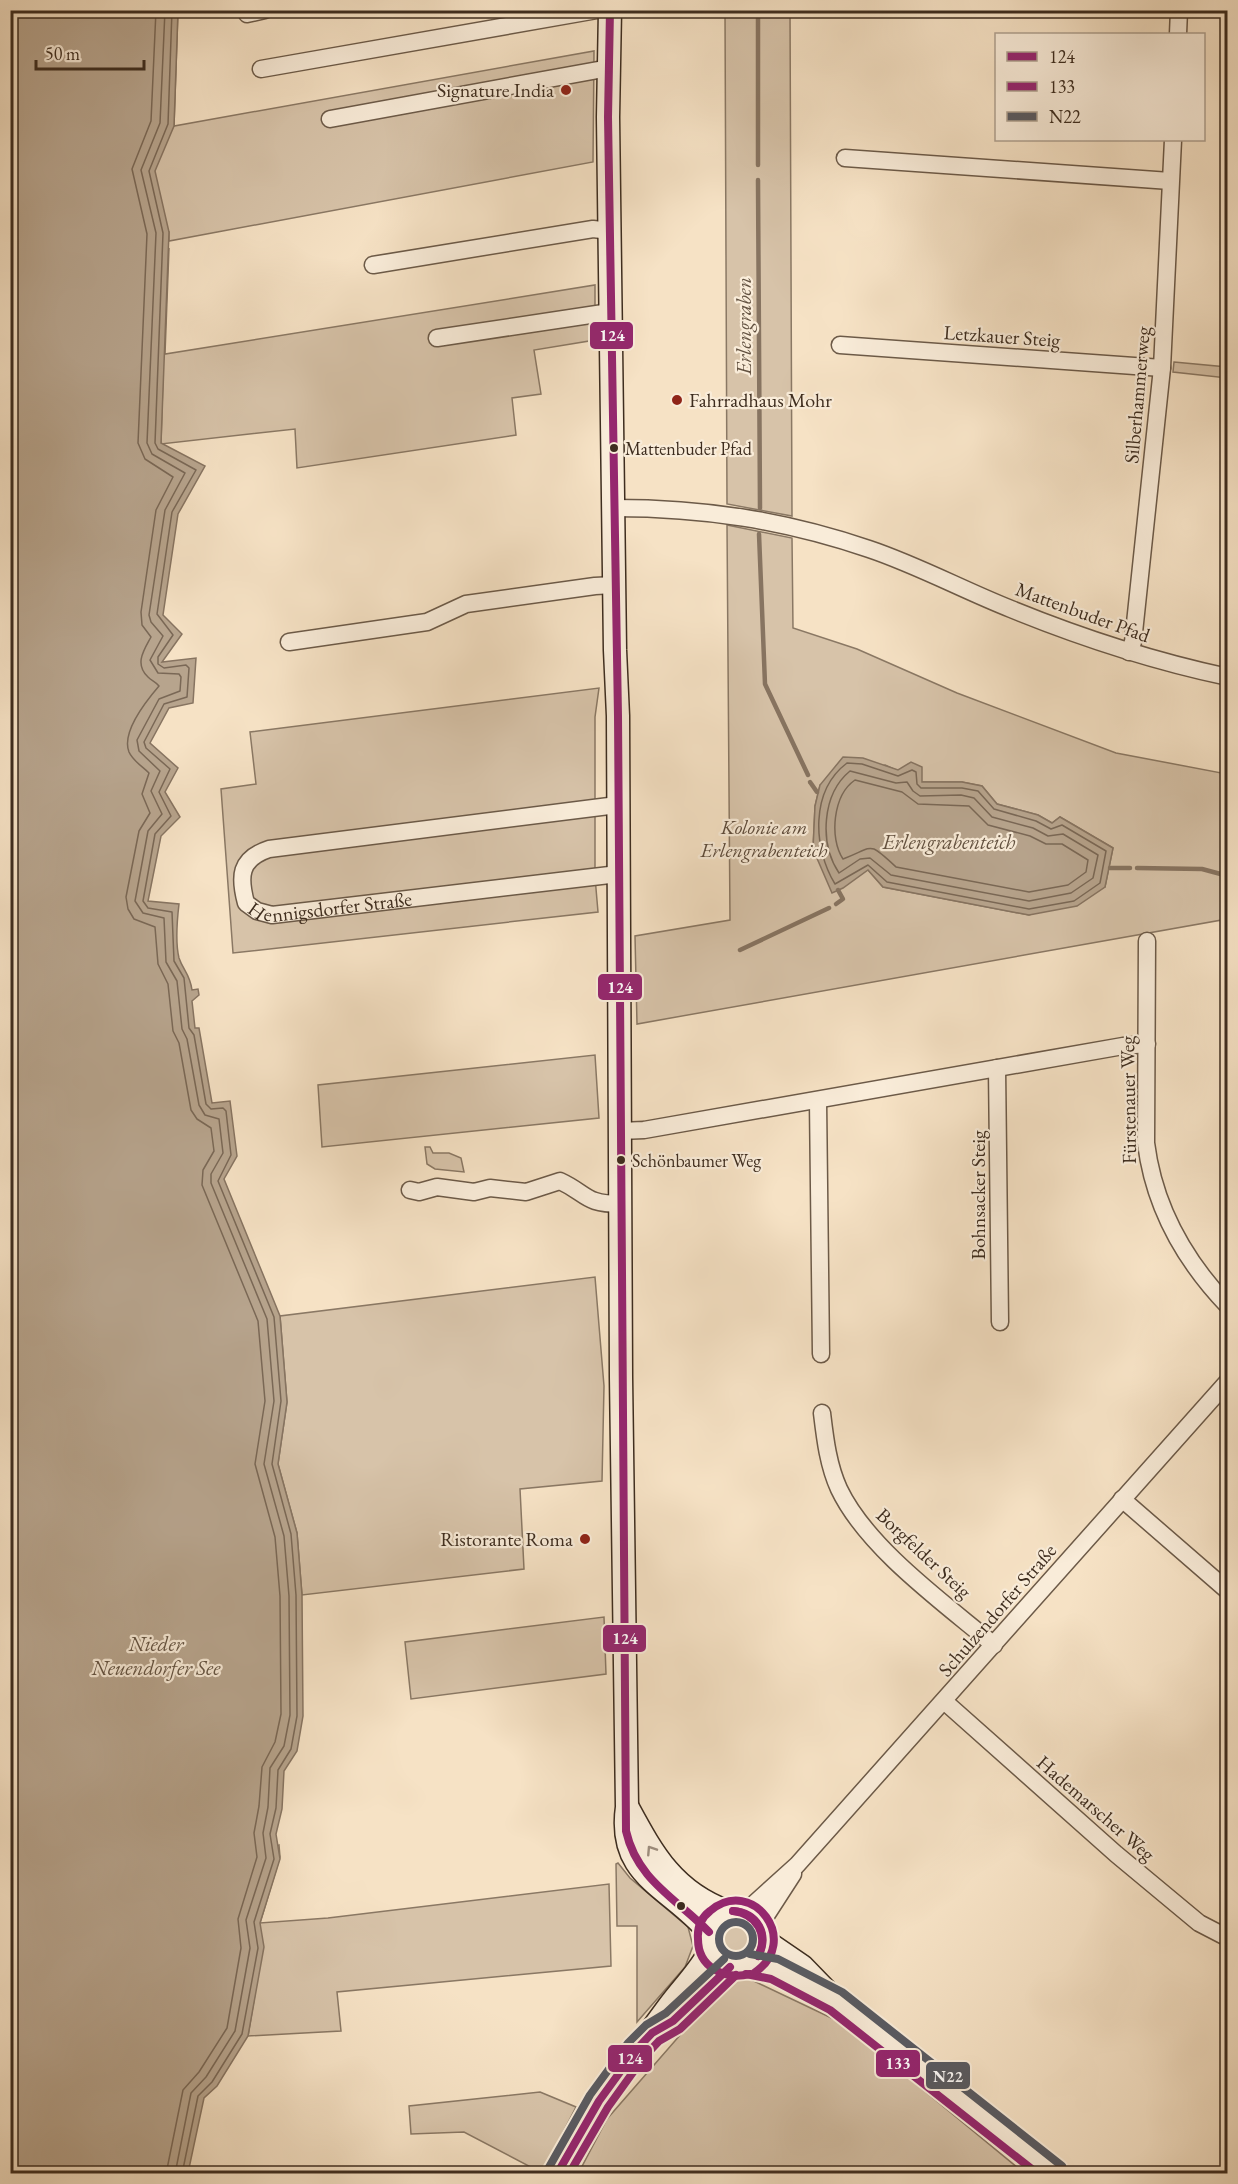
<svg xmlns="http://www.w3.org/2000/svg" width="1238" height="2184" font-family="'EB Garamond',serif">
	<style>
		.green { fill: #d7c3a9; stroke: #8a7864; stroke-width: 1.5; fill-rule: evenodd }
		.water { fill: #b7a48d; stroke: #877461; stroke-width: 1.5 }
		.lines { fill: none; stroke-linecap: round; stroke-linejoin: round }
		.shore { stroke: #7a6856; stroke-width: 1.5 }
		.stream { stroke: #877461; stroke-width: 4.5 }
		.minor-casing { stroke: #6c5a48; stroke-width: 19 }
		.secondary-casing { stroke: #3e2d1f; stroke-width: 25 }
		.minor { stroke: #f9ecd9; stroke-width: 16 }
		.secondary { stroke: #f9ecd9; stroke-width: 22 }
		.bus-1-casing { stroke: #f9ecd9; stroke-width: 12 }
		.bus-2-casing { stroke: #f9ecd9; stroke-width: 12 }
		.bus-3-casing { stroke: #f9ecd9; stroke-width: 12 }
		.bus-1 { stroke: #95276e; stroke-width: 8 }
		.bus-2 { stroke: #95276e; stroke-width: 8 }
		.bus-3 { stroke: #595b62; stroke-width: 8 }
		.oneway { stroke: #9c8c7c }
		.poi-dot { fill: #8f2418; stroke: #f9ecd9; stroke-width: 2 }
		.bus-dot { fill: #3e2d1f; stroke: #f9ecd9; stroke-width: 2 }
		.labels { text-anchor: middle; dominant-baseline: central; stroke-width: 4.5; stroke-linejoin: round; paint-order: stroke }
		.bus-label { font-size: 18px; fill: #3e2d1f; stroke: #f9ecd9; text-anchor: start }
		.poi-label { font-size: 20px; fill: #3e2d1f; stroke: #f9ecd9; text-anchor: end }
		.street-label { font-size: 20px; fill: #3e2d1f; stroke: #f9ecd9 }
		.park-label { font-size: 20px; font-style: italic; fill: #5d4b3b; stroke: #f9ecd9 }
		.water-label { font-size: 21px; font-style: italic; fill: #625140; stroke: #f9ecd9 }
		.line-badge { stroke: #f9ecd9; stroke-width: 2 }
		.badge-label { font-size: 16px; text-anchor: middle; font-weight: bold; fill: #fff }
	</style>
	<rect width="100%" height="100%" fill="#f6e2c5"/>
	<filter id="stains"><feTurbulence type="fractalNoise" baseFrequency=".00333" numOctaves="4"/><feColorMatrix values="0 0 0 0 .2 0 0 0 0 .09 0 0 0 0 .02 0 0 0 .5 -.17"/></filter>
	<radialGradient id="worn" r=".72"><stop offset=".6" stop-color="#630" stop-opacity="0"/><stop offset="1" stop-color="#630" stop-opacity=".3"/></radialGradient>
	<g class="green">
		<path d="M178,11L174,126L594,51L593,162L169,241V232L143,229Z"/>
		<path d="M725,11H790L792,516L727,504Z"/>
		<path d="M169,248L165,354L595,285V340L534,350L541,394L512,398L516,435L297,468L295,429L161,444L163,376L152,303Z"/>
		<path d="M1174,362L1227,367V378L1173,372Z"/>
		<path d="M727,525L792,538L793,628L857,649L957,693L1116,753L1227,774V919L637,1024L635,936L730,920ZM885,765L922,782H962L982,786L997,804L1038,815L1052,823L1060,817L1113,848L1105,887L1029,915L883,887L868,870L813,849L815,806L820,785Z"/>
		<path d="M599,688L595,717V877L598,912L233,953L221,789L256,784L250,732Z"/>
		<path d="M595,1055L599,1118L322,1147L318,1085Z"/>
		<path d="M425,1147H430L433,1153H449L461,1158L464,1172L435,1169L427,1164Z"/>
		<path d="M595,1277L604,1386L602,1481L520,1489L524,1569L302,1595L297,1533L278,1464L287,1402L280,1316Z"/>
		<path d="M604,1617L606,1674L411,1699L405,1642Z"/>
		<path d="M279,1845L280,1857L260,1923L328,1918L609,1884L611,1966L337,1992L341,2031L248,2036L255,1994L249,1856Z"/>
		<path d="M618,1863L630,1878L688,1927L693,1946L685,1967L637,2022V1926H617L616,1864Z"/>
		<circle cx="736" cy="1938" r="14"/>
		<path d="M735,1972L842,2023L1024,2173L578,2174L607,2119Z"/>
		<path d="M540,2092L576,2107L542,2173L464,2132L411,2134L409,2106Z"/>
	</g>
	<g class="water">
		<path d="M11,10L178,11L174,126L155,171L169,232L161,443L205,466L178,514L163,615L182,634L162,662L196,658L193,703L169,708L150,743L178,768L165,792L180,817L161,836L148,901L179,904C177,921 175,942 179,958C183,970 190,974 192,990L198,989L199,995L192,1001L195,1028H199L212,1103L230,1101L237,1156L224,1179L280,1316L287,1402L278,1464L297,1533L302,1595L303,1716L297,1751L284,1771L282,1809L276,1834L280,1859L260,1923L264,1947L248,2036L217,2086L204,2098L188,2173H11Z"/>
		<path d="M843,757L863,758L898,770L911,762L922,767V782H962L982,786L997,804L1038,815L1052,823L1060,817L1113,848L1105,887L1077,906L1029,915L883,887L868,870L843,888L832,893L813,849L815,806L820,785Z"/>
	</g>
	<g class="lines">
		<g class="shore">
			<path d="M156,10L151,121L132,169L147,234L138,443L145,459L173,477L156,510L141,612L142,625L151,637C144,650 134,664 148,677C152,681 156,682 159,686C147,700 121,732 129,752C133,761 142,766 149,773L142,794L150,813L139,831L126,897L128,909L134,919L155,927L158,964L168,984L173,1031L179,1043L191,1110L197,1119L211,1128L214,1151L203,1170L202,1185L258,1321L265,1401L255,1464L275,1537L280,1596L281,1714L275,1742L262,1767L259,1806L254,1833L257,1857L238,1919L241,1948L227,2028L199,2072L183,2090L166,2174"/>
			<path d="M165,10L160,123L141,170L156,233L147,443L152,454L185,473L165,510L149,615L151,622L163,636L150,660L158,673L179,674L181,677L180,691L159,699L137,740L139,751L160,771L151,791L162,814L148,831L135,901L143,913L164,918L166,962L177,981L182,1029L187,1039L199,1105L205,1115L219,1119L223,1153L211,1174V1183L267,1319L274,1401L264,1464L284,1536L289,1596L290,1715L284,1746L270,1768L268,1807L263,1833L266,1858L246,1920L250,1948L235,2031L206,2077L191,2093L175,2174"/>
			<path d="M172,10L168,124L149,171L163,233L155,443L158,449L196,470L172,512L157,614L173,635L158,657V664L164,668L186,665L189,668L187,697L164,704L144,742L146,748L170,769L159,792L171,816L155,834L143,901L148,908L172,912L174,961L184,978L189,1028L194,1035L206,1104L211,1109L223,1108L226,1111L231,1155L218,1181L274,1317L281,1401L272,1464L291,1534L296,1595L297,1716L291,1749L278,1770L276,1808L270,1834L274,1859L254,1922L258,1948L242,2034L212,2082L198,2096L182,2174"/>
			<path d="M847,763L862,764L898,776L912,770L916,772L917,784L921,788H962L978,791L994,809L1036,821L1051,829L1062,825L1106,851L1100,883L1074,901L1029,909L887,882L868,865L835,884C813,848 810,791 847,763Z"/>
			<path d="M850,771L896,783L907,782L913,791L920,796L961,795L974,798L992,817L1033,828L1048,836L1063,834L1098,855L1093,878L1071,893L1029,901L891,875L870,858L860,859L839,873C819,843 822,794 850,771Z"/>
			<path d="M855,780L902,792L918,804L969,806L988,825L1030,836L1046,844H1062L1088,860L1086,872L1068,885L1029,892L896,867C867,840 875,847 843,859C829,838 833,795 855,780Z"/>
		</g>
		<g class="stream">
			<path d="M758,10V165"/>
			<path d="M758,180L760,508"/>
			<path d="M759,534L765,684L808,775"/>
			<path d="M810,782L817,792"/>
			<path d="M1110,868H1130"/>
			<path d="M1137,868L1202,869L1228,876"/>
			<path d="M836,904L843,899L838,890"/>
			<path d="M740,950L829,908"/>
		</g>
		<g class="minor-casing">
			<g id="minor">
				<path d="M247,14L265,10"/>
				<path d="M1178,34L1179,10"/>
				<path d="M261,69L597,10"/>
				<path d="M330,119L609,68"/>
				<path d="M845,158L1170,181"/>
				<path d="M373,265L593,229L610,231"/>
				<path d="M437,338L610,312"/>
				<path d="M840,345L1162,368"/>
				<path d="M614,508C703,508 784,520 869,549C917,565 963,590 1011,609C1082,638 1153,661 1228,677"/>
				<path d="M289,642L427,622L466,604L595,586L614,585"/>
				<path d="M1129,652L1133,642L1162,368L1173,140"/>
				<path id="s1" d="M617,805L269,849C239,859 239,877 246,903L257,911L272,915L618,874"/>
				<path d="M1147,941L1146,1143C1154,1207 1184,1260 1228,1306"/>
				<path d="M997,1068L1000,1322"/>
				<path d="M818,1101L821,1354"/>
				<path d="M620,1131L644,1130L1123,1046L1147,1044"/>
				<path d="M410,1190L419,1192L437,1187L474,1192L490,1188L526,1192L560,1181C588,1194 584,1204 621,1204"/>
				<path d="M822,1413C825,1438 828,1465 839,1489C867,1548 944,1603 994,1645"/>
				<path d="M1122,1499L1228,1591"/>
				<path d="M944,1701L1116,1854L1199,1923L1228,1938"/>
				<path d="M745,1912L797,1865L1228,1381"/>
				<path d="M760,1925L793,1874"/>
			</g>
		</g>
		<g class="secondary-casing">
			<g id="secondary">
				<path d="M610,10L608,117L615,650L618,716L621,1377L627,1807C617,1877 670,1886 709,1932"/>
				<path d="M628,1808C654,1856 674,1892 728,1912"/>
				<path d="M764,1940L802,1966L836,2001L1056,2174"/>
				<path d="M748,1964C782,1948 754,1895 721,1915C703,1925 703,1954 722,1964C738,1971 757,1962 776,1970C791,1977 805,1986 820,1993"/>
				<path d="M557,2174C591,2115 629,2060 669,2006C683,1987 699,1972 710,1951"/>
			</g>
		</g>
		<use href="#minor" class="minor"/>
		<use href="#secondary" class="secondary"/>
		<g class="bus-1-casing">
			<g id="bus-1">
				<path d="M610,10L608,117L618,716L626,1831C637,1880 676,1898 709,1932"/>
				<path d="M733,1911C757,1914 769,1935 758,1956"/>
				<path d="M733,1911C757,1912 770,1935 758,1956"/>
				<path d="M557,2174L599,2101L636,2050L652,2033L673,2021L730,1967"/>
			</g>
		</g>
		<g class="bus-2-casing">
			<g id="bus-2">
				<path d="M746,1974L771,1979L830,2010L1038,2174"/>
				<path d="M750,1974C725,1980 698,1968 698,1939C697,1927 701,1918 710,1911C753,1875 802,1942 754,1973"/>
				<path d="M569,2174L608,2107L644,2057L659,2041L680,2029L736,1975"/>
			</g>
		</g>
		<g class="bus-3-casing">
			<g id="bus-3">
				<circle cx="736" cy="1939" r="17"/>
				<path d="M750,1954L778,1959L842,1992L1062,2166"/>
				<path d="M548,2169L590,2095L628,2043L646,2025L666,2013L724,1959"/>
			</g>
		</g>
		<use href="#bus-1" class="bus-1"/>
		<use href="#bus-2" class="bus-2"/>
		<use href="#bus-3" class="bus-3"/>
	</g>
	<defs><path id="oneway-chevron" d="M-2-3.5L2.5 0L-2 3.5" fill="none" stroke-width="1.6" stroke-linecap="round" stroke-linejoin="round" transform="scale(1.5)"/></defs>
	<use class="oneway" href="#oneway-chevron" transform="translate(651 1850) rotate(-123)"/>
	<g class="poi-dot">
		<circle cx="566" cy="90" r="6"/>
		<circle cx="677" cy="400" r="6"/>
		<circle cx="585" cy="1539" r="6"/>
	</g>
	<g class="bus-dot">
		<circle cx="614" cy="448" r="5"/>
		<circle cx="621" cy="1160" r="5"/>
		<circle cx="681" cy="1906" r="5"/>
	</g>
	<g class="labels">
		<g class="bus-label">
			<text x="625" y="448">Mattenbuder Pfad</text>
			<text x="632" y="1160">Schönbaumer Weg</text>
		</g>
		<g class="poi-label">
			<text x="554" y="90">Signature India</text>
			<text x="689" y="400" text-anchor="start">Fahrradhaus Mohr</text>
			<text x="573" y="1539">Ristorante Roma</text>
		</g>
		<g class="street-label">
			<text transform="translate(1002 336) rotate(4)">Letzkauer Steig</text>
			<text transform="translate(1137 395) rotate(-85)">Silberhammerweg</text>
			<text transform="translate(1083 612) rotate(20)">Mattenbuder Pfad</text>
			<text stroke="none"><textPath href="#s1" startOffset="506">Hennigsdorfer Straße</textPath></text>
			<text transform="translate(1128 1100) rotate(-91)">Fürstenauer Weg</text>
			<text transform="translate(978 1195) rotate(-90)">Bohnsacker Steig</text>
			<text transform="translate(924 1553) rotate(43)">Borgfelder Steig</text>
			<text transform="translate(997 1610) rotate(-49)">Schulzendorfer Straße</text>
			<text transform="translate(1096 1808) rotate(41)">Hademarscher Weg</text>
		</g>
		<g class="park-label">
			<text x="764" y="827">Kolonie am<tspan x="764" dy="23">Erlengrabenteich</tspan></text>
		</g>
		<g class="water-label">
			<text transform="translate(743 326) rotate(-90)">Erlengraben</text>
			<text x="949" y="841">Erlengrabenteich</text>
			<text x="156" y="1643">Nieder<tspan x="156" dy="24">Neuendorfer See</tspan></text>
		</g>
	</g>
	<g class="line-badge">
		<rect x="589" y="321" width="45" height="29" rx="6" fill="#95276e"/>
		<rect x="597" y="973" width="46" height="28" rx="6" fill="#95276e"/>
		<rect x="602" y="1624" width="45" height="29" rx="6" fill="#95276e"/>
		<rect x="607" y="2044" width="46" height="29" rx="6" fill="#95276e"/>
		<rect x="875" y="2049" width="46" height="29" rx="6" fill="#95276e"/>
		<rect x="925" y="2061" width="46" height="29" rx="6" fill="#595b62"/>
	</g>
	<g class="badge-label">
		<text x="612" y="341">124</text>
		<text x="620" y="993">124</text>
		<text x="625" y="1644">124</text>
		<text x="630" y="2064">124</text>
		<text x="898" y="2069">133</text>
		<text x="948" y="2082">N22</text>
	</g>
	<rect width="1238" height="2184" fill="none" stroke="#f6e2c5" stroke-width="36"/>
	<rect x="12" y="12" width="1214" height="2160" fill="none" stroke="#3e2d1f" stroke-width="3"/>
	<rect x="18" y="18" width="1202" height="2148" fill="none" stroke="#3e2d1f" stroke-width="1.5"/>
	<rect x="995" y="33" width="210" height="108" fill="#f9ecd9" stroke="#aea08f" stroke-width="1.5"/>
	<rect x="1007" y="52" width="30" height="9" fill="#95276e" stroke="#aea08f" stroke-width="1.5"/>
	<text x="1049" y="63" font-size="18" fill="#3e2d1f">124</text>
	<rect x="1007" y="82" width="30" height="9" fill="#95276e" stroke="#aea08f" stroke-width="1.5"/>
	<text x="1049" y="93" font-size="18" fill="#3e2d1f">133</text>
	<rect x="1007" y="112" width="30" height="9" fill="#595b62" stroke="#aea08f" stroke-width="1.5"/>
	<text x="1049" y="123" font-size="18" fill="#3e2d1f">N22</text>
	<path d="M36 60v9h108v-9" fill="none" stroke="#3e2d1f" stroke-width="3"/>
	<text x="45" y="60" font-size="18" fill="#3e2d1f" stroke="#f9ecd9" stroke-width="4.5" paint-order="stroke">50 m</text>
	<rect width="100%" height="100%" filter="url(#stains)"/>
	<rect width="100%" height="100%" fill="url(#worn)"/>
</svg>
